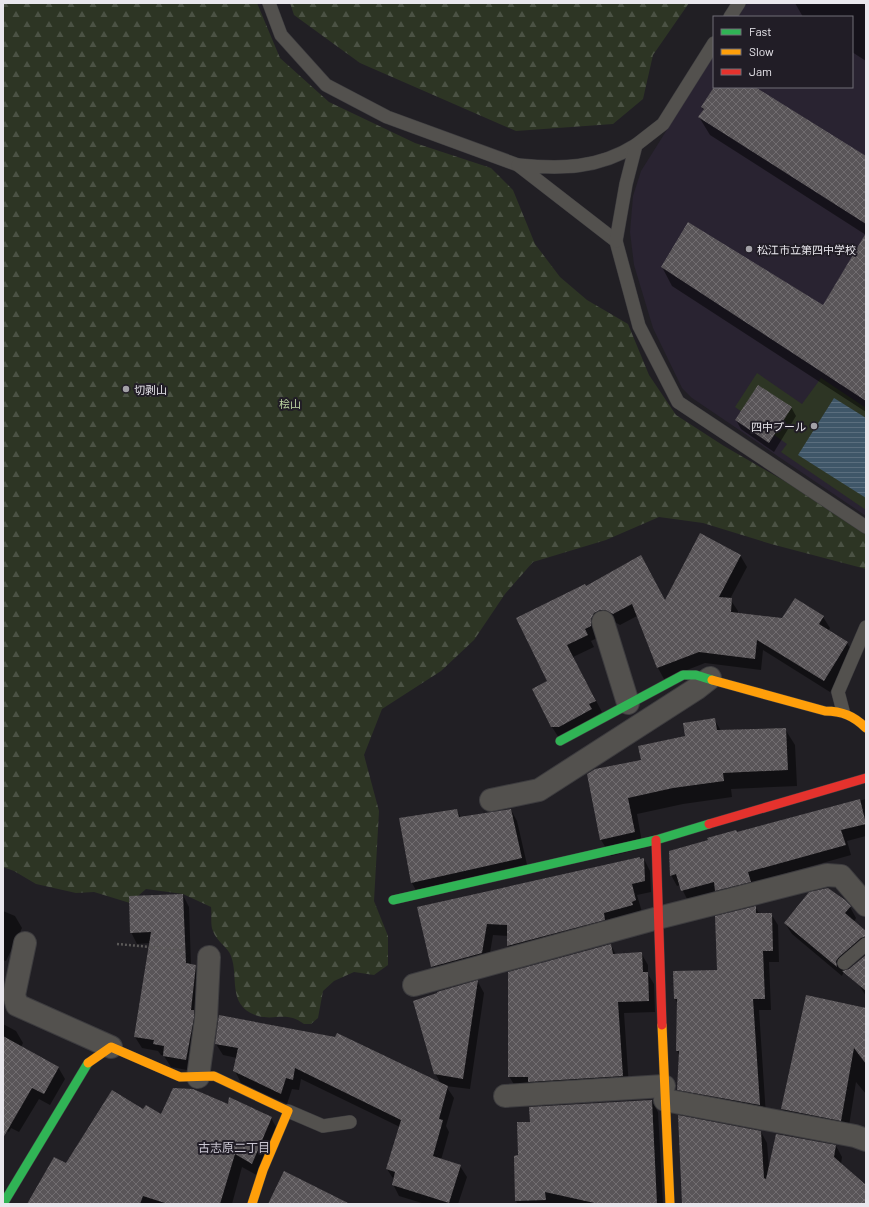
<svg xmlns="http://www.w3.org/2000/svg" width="869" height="1207" font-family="Barlow,'Noto Sans JP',sans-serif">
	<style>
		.built { fill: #292331 }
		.forest { fill: url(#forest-firs) }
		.park { fill: #2d3524 }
		.water { fill: url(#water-rules) }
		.shadow { fill: #0007 }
		.building { fill: url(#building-cross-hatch) }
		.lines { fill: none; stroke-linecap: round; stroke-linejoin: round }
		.lane-casing { stroke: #3d3c3f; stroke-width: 14 }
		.street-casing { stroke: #3d3c3f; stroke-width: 24 }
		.fast-casing { stroke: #3d3c3f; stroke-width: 10 }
		.slow-casing { stroke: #3d3c3f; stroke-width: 10 }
		.jam-casing { stroke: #3d3c3f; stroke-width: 10 }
		.path { stroke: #5b5958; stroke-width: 2.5; stroke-dasharray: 2 2; stroke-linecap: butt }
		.lane { stroke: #53514e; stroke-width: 13 }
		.street { stroke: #53514e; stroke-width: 22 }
		.fast { stroke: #30b455; stroke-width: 9 }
		.slow { stroke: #ff9f0a; stroke-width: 9 }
		.jam { stroke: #e5322d; stroke-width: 9 }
		.poi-dot { fill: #a3a1a7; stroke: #211d26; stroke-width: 1.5 }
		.labels { text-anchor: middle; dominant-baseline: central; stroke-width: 4; stroke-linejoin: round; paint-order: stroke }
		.poi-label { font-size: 11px; fill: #e9e7ed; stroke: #211d26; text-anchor: start }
		.park-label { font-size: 11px; fill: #bed7a3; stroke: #211d26 }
		.neighbourhood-label { font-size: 12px; fill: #cac6d2; stroke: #211d26 }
	</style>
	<defs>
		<pattern id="forest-firs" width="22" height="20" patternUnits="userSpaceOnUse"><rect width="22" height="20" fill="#2d3524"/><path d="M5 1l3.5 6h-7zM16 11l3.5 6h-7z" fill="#4b5244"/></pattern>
		<pattern id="water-rules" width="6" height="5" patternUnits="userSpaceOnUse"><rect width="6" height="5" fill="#3f5668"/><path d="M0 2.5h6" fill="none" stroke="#5b6e7e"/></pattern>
		<pattern id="building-cross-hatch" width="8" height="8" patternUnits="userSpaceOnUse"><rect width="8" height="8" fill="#595558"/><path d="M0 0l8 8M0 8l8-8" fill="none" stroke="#716d70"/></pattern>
	</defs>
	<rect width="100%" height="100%" fill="#211f24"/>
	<path class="built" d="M747,3H866V516L692,398L682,388L653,328L634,265L630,232L633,196L641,171L714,55V87H852V17H738Z"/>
	<g class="forest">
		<path d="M3,3H257L280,58L329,102L415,143L491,168L513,190L535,244L560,277L587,300L628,324L649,375L676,415L724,446L831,508L866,532V569L771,544L703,523L659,517L606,540L533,562L505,594L474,640L441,671L382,709L364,755L379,811L374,901L388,936V965L374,975L354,972L334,981L323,991L318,1018L311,1024H304C285,1010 275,1022 255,1015C227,1004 239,977 231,956C228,947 216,941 213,931C210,925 212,914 211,907L183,894L146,889L130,903L94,892L76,893L36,884L14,871L3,867Z"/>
		<path d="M290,3H689L653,55L643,99L613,124L516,131L360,63L294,15Z"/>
	</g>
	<path class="park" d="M757,373L802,404L821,378L866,408V510L781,452L787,444L735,407Z"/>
	<path class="water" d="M834,398L866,418V498L798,455Z"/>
	<g class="shadow">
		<path d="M795,3H866V61L852,52V17H803Z"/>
		<path d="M716,87H753L866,157V412L672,286L662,267L823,306L866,235L710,135L699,117L704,111L702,108Z"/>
		<path d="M791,407L796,416L774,452L741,429L736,420Z"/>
		<path d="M740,555L747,567L730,599L738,611V614L783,619L823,617L830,628L828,631L847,643L854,654L830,692L763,650L761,670L705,663L664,679L658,668L637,616L620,625L613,621L597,638L591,641L594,647L573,657L602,712L559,738L552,727L548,681L585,587L665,601Z"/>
		<path d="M714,719L721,731L785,729L795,745L797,786L731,789L732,797L683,804L637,814L643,848L611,856L601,840L642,760Z"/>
		<path d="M866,799V836L847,841L851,855L688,901L680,885L677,886L671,875L737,833Z"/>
		<path d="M457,810L461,818L511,810L517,821L528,869L418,894L412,883Z"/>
		<path d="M644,859L650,871L651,892L637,895L642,912L515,957L508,946V936L493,935L488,965L439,978L432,967L418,908Z"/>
		<path d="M183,895L189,907L191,965L195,966L202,977L192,1071L171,1067L164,1056L161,1055L158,1051L142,1048L135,1037L150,943L137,944L131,932Z"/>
		<path d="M755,907L760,914H771L778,925L779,962H769L771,1010H759L766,1116L685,1101L678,1089L679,1055L677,1051L678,1004L675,999L674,972L718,971Z"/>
		<path d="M850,907L856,918L854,922L866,932V951L845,968L842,976L792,934L785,923Z"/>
		<path d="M3,911L15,916L22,928L6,961L3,960Z"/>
		<path d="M611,945L616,955L641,953L648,965V974L654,984L655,1012L624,1013L629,1087L516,1088L509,1076Z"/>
		<path d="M866,975V996L857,982Z"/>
		<path d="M478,982L484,993L470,1089L446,1086L454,1098L446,1126L449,1132L441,1160L460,1166L467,1177L458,1204H425L399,1196L393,1184L394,1180L387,1169L400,1127L301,1079L299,1090L292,1089L287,1104L241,1083L235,1071L237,1058L223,1055L216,1044L441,1084L435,1073Z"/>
		<path d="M866,1009V1094L856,1082L848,1132L789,1120L782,1109Z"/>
		<path d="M3,1024L16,1031L23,1043L21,1047L58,1067L65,1079L50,1105L39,1099L19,1132L11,1128L9,1132L3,1129Z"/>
		<path d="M652,1101L658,1112L663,1204H518L516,1201L519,1156L531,1123Z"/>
		<path d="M228,1106L271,1118L279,1132L260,1177L242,1167L232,1204H35L66,1165L144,1111L162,1115Z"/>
		<path d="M761,1132L767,1143L769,1168L836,1146L842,1157L841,1164L866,1186V1204H683Z"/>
	</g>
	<g class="building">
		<path d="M714,87H755L866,156V224L698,117L704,109L701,107Z"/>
		<path d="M688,222L823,305L866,233V401L661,267Z"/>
		<path d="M758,385L792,407L769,443L735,420Z"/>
		<path d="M700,533L741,555L719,597L732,598L731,612L782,618L795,598L824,616L819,624L848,642L824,681L757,640L755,659L699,652L657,668L632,604L613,614L605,610H600L594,613L591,619V626L585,629L588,635L567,645L596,701L589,704L592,709L559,727H551L532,689L547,681L516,618L585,584L586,586L641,555L665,600Z"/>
		<path d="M715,718L717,730L786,728L788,770L723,773L724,781L673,788L628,798L635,832L600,840L587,774L595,769L641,760L638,746L685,736L683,723Z"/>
		<path d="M860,799L866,824L841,830L846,845L748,872L751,882L715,891L714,882L681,891L676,874L670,876L669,851L708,840L707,838L736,830L737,832Z"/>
		<path d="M457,809L459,817L511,809L522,858L411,883L399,818Z"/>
		<path d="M640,857V859L644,858L645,881L632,884L636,900L632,902L633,905L604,913L605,920L507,946V925L487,924L482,953L431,967L417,907Z"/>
		<path d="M828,888L845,900L851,906L845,913L866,931V936L861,938L839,957L836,961L837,967L784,923L809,892Z"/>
		<path d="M183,894L186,963L196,965L191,1010H194V1018L186,1060L163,1056L164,1046L153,1044L154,1040L134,1037L151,932L130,933L129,896Z"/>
		<path d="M756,906V913H772L773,951H763L765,999H753L760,1105L677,1090L679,1051H676L677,999H674L673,971L717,970L715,916Z"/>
		<path d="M611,944L613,954L642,952L643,972H648L649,1001L618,1002L623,1076L528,1082V1077H508V972Z"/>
		<path d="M866,955V991L842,971L849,969Z"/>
		<path d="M478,980L463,1079L434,1074L413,1001L437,993V992Z"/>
		<path d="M806,995L866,1008V1064L854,1048L841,1121L781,1109Z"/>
		<path d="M219,1015L335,1037L337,1033L448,1086L439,1119L443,1120L433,1156L461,1165L449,1203L392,1185L395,1172L386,1169L401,1120L295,1068L293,1080L286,1078L281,1094L233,1071L238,1048L215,1044Z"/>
		<path d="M3,1036L59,1067L44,1094L32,1088L3,1138Z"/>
		<path d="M173,1088L193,1089L228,1104L229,1097L272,1117L252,1164L235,1154L220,1204H168L143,1196L140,1204H27L54,1157L66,1163L112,1090L143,1109L146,1105L161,1114Z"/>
		<path d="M652,1100L657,1204H599L545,1192L546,1200L515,1201L514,1156L518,1155L517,1122H530L529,1107Z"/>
		<path d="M678,1115L761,1131L764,1178L766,1179L776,1134L836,1145L834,1157L866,1185V1204H682Z"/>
		<path d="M284,1171L350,1204H268Z"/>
	</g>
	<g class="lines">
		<g class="lane-casing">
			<g id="lane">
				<path d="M269,3L281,35L326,85L387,117L518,165"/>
				<path d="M730,17L739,3"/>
				<path d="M636,145C598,169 561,169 518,165L616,241L639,326L678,402L866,527"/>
				<path d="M616,241L626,184L636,145L663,124L714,43"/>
				<path d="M843,711L838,692L866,627"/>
				<path d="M844,963L866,944"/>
				<path d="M288,1111L323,1126L350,1122"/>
			</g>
		</g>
		<g class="street-casing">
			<g id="street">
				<path d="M603,622L628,703"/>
				<path d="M491,800L539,790L696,689L710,678"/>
				<path d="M25,943L14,995L17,1005L111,1047"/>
				<path d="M414,985L658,918L827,875L841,876L866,905"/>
				<path d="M198,1077L206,1019L209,957"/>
				<path d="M505,1096L664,1086"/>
				<path d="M665,1100L855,1136L866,1140"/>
			</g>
		</g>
		<g class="fast-casing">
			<g id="fast">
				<path d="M560,741L683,675H696L712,680"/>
				<path d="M393,900L656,840L709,824"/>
				<path d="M3,1204L88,1063"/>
			</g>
		</g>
		<g class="slow-casing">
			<g id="slow">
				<path d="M712,680L825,711C842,711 854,716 866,728"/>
				<path d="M662,1025L670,1204"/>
				<path d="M88,1063L111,1047L180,1077L214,1076L288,1111L263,1170L252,1204"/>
			</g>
		</g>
		<g class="jam-casing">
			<g id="jam">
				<path d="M709,824L866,778"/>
				<path d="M656,840L662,1025"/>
			</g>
		</g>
		<path class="path" d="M117,944L185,950"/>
		<use href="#lane" class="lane"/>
		<use href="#street" class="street"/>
		<use href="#fast" class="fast"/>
		<use href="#slow" class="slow"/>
		<use href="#jam" class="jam"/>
	</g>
	<g class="poi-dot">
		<circle cx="749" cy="249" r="4"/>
		<circle cx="126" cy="389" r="4"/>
		<circle cx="814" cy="426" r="4"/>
	</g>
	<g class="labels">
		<g class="poi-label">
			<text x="757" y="249">松江市立第四中学校</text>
			<text x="134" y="389">切剥山</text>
			<text x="806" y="426" text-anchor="end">四中プール</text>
		</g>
		<g class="park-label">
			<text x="290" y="403">桧山</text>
		</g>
		<g class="neighbourhood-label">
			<text x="234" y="1147">古志原二丁目</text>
		</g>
	</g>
	<rect width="869" height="1207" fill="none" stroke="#e9e7ed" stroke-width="8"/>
	<rect x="713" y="16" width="140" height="72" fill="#211d26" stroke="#716e76"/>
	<rect x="721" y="29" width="20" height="6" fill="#30b455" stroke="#716e76"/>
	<text x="749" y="36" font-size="12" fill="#e9e7ed">Fast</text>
	<rect x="721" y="49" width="20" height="6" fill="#ff9f0a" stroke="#716e76"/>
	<text x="749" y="56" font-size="12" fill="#e9e7ed">Slow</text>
	<rect x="721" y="69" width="20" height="6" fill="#e5322d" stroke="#716e76"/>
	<text x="749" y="76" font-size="12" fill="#e9e7ed">Jam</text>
</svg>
